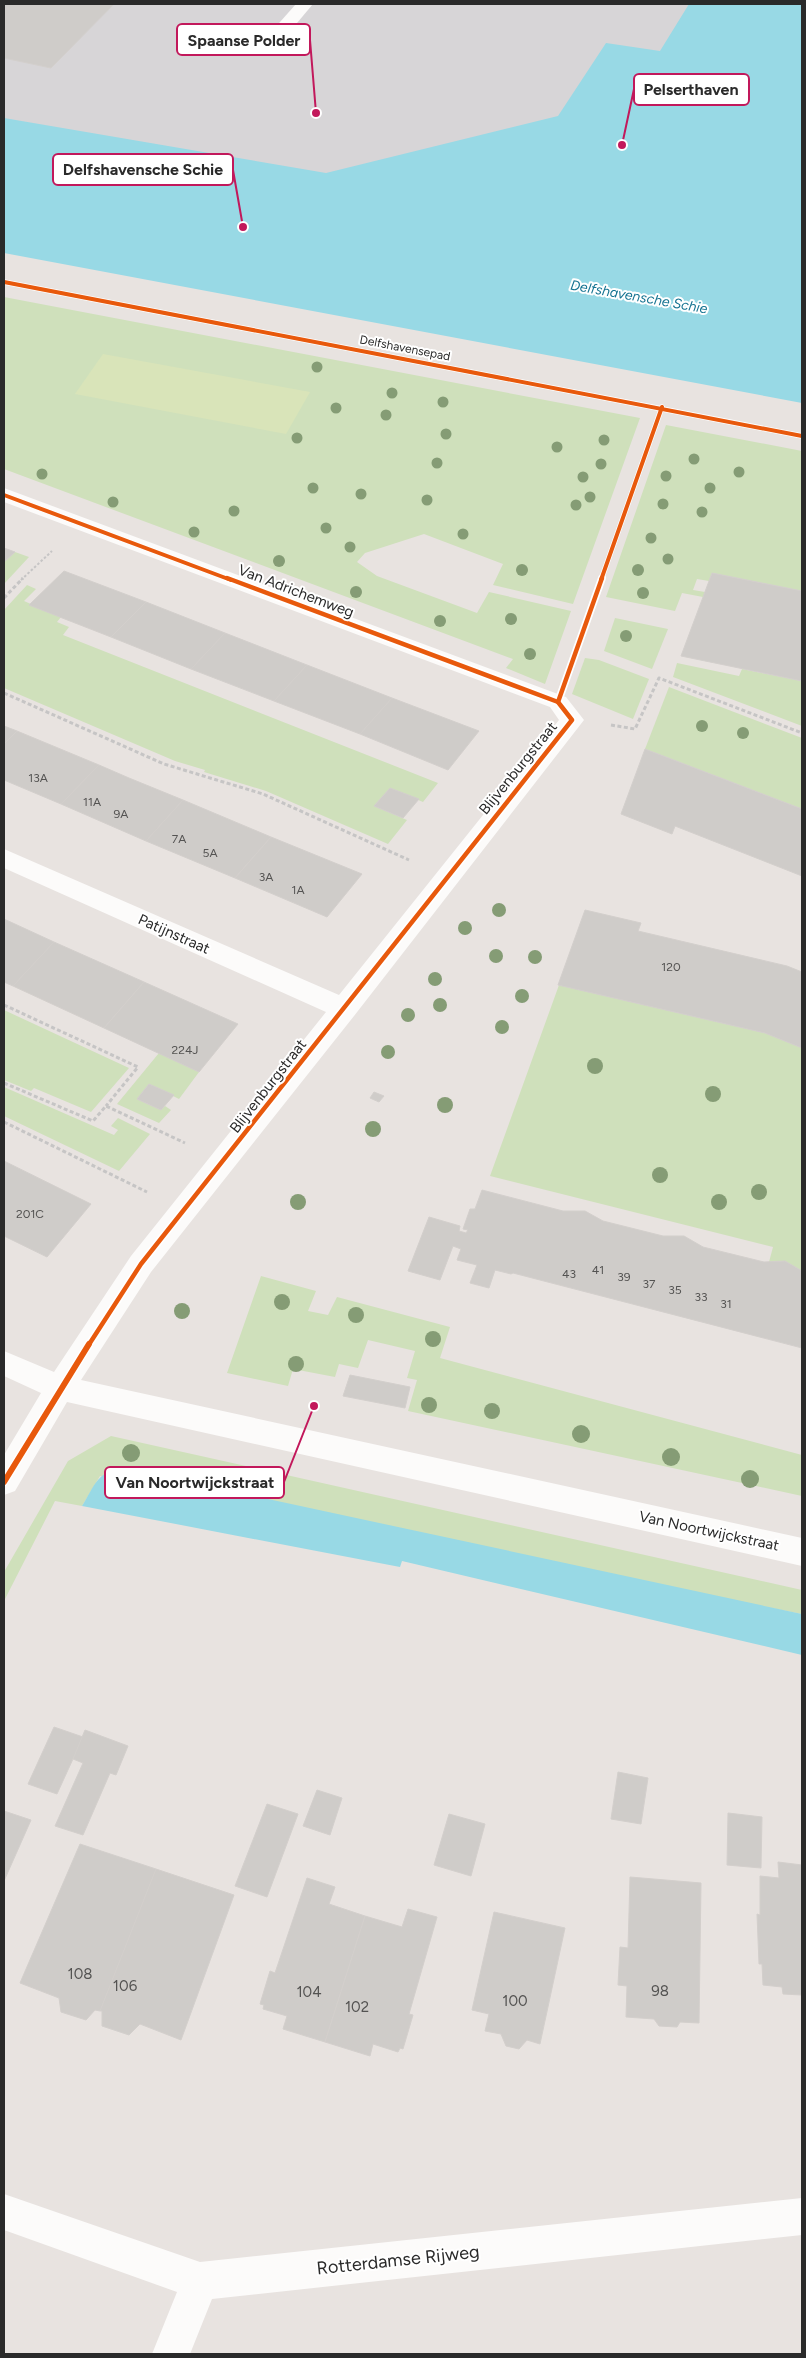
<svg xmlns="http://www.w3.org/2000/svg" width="806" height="2358" font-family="Figtree,sans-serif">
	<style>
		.industrial { fill: #d7d5d7 }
		.green { fill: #cfe0bb }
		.pitch { fill: #d9e4b9 }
		.water { fill: #98d9e5 }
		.building { fill: #cfccc9; stroke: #d3cfcc }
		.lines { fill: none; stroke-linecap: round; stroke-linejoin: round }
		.path-far1 { stroke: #c6c5c5; stroke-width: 2; stroke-dasharray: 2.5 2; stroke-linecap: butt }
		.path { stroke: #c6c5c5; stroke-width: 3; stroke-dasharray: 4 2.5; stroke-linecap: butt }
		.minor { fill: #fcfbfa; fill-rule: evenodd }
		.cycleway-far2-casing { stroke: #fff; stroke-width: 5.5 }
		.cycleway-far1-casing { stroke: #fff; stroke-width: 8 }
		.cycleway-casing { stroke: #fff; stroke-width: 9 }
		.cycleway-far2 { stroke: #e8590c; stroke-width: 4 }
		.cycleway-far1 { stroke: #e8590c; stroke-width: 4.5 }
		.cycleway { stroke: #e8590c; stroke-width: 6 }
		.tree { fill: #859c75 }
		.labels { text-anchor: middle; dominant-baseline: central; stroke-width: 4; stroke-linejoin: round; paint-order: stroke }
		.far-street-label { font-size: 12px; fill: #2a2a2a; stroke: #fff }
		.number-label { font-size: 12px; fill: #545352 }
		.far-water-label { font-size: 14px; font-style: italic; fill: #167492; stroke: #fff }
		.street-label { font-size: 15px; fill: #2a2a2a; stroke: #fff }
		.near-number-label { font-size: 15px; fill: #545352 }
		.near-street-label { font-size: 18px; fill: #2a2a2a; stroke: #fff }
		.leader { fill: none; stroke: #c2185b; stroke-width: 2 }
		.callout-dot { fill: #c2185b; stroke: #fff; stroke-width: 2 }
		.callout { fill: #fff; stroke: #c2185b; stroke-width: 2 }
		.callout-label { font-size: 16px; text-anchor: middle; font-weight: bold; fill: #2a2a2a }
	</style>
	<rect width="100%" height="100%" fill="#e8e3e0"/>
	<path class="industrial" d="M4,4H749L713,81L359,190L4,131Z"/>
	<g class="green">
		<path d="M4,297L640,418L573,604L493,585L503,564L424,534L365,553L357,562L377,576L477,613L489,592L571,611L545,684L506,668L513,659L4,469Z"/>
		<path d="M666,425L802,451V591L712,573L709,581L697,579L693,590L705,592L703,597L682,593L675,611L606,597Z"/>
		<path d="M15,552L29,557L4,584V562Z"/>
		<path d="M27,585L36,589L24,601L61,617L57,622L69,627L63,635L438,783L423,802L390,788L374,806L407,820L388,844L266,791L204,772L205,770L175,761L4,688V610Z"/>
		<path d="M615,618L668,629L652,669L604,651Z"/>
		<path d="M585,658L599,660L649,679L633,719L572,694Z"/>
		<path d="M677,663L739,676L742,669L802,681V726L673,677Z"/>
		<path d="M669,687L802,738V809L645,749Z"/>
		<path d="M559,985L765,1033L802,1048V1271L785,1261L769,1262L773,1247L490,1176Z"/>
		<path d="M4,1010L129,1068L91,1112L34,1088L31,1091L4,1080Z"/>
		<path d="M159,1053L199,1072L179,1099L149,1084L137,1099L161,1110L165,1106L171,1110L159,1123L117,1104Z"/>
		<path d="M4,1087L114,1135L118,1130L111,1126L118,1118L150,1134L119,1171L4,1116Z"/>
		<path d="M261,1276L316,1291L308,1311L328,1315L337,1297L450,1327L440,1358L802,1455V1496L408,1411L417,1380L407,1378L415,1351L368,1340L358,1368L339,1364L335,1377L293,1369L288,1386L227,1373Z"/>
		<path d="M111,1436L802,1590V1614L100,1476L82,1506L55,1501L4,1601V1572L68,1461Z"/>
	</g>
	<path class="pitch" d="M103,354L310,392L286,434L75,394Z"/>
	<g class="water">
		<path d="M689,4H802V403L4,253V118L326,173L558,116L606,43L660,51Z"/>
		<path d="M124,1468L802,1614V1655L402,1561L400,1567L82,1506C95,1485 97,1471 124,1468Z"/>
	</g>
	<g class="building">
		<path d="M4,4H114L51,68L4,58Z"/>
		<path d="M4,548L15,552L4,562Z"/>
		<path d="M64,571L146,602L111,637L29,605Z"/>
		<path d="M712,573L802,591V681L681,656Z"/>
		<path d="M146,602L225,633L191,669L111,637Z"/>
		<path d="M225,633L307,665L274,701L191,669Z"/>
		<path d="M307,665L392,698L360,734L274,701Z"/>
		<path d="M392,698L479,731L448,770L360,734Z"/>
		<path d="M4,726L17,731L4,744Z"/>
		<path d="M17,731L99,765L61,804L4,780V744Z"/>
		<path d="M645,749L802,809V876L675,826L672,834L621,814Z"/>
		<path d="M99,765L129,778L183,800L146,841L61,804Z"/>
		<path d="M390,788L419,799L403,818L374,806Z"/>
		<path d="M183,800L271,837L235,878L146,841Z"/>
		<path d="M271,837L362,874L327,917L235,878Z"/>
		<path d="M585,910L641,923L638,931L787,966L802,972V1048L765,1033L558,985Z"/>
		<path d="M4,919L54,942L13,986L4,982Z"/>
		<path d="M54,942L144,982L104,1028L13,986Z"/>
		<path d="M144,982L238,1024L199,1072L104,1028Z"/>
		<path d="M149,1084L174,1095L161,1110L137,1099Z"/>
		<path d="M374,1092L384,1096L379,1102L370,1098Z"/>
		<path d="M4,1161L91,1204L47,1257L4,1236Z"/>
		<path d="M482,1190L563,1211H585L603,1221L663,1236H684L703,1247L764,1262L785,1261L802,1271V1348L513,1273L511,1274L495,1270L489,1288L470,1283L477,1265L457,1260L461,1249L453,1246L440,1280L408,1271L429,1217L460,1226L459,1231L466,1233L468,1230L463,1229L470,1209H475Z"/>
		<path d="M350,1375L410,1387L405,1408L343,1396Z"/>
		<path d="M54,1727L83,1737L57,1794L28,1784Z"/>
		<path d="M85,1730L128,1746L116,1775L110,1773L83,1835L55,1826L83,1763L73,1759Z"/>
		<path d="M618,1772L648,1778L641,1824L611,1819Z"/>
		<path d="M317,1790L342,1798L330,1835L303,1826Z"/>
		<path d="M267,1804L298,1814L267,1897L235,1886Z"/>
		<path d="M4,1811L31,1820L4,1881Z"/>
		<path d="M728,1813L762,1817L761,1868L727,1865Z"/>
		<path d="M449,1814L485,1824L471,1876L434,1865Z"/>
		<path d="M80,1844L156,1869L100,2011L95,2010L86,2020L61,2012L59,1998L20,1983Z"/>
		<path d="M778,1862L802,1865V1995L783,1994L782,1987L763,1985L762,1964H759L757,1914L760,1915V1876L779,1878Z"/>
		<path d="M156,1869L234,1895L181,2040L140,2024L129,2035L102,2026V2011H100Z"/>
		<path d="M630,1877L701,1883L699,2023L680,2022L677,2027L659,2026L654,2019L626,2017L627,1986L618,1985L620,1947L628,1948Z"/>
		<path d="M307,1878L335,1887L329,1904L365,1916L325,2042L283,2029L287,2016L263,2009L264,2005L260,2004L270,1971L275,1973Z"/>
		<path d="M408,1909L437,1917L409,2014L413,2015L403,2049L400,2048L398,2052L373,2044L370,2056L325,2042L365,1916L402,1927Z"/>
		<path d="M494,1912L565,1928L540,2044L527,2040L519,2049L506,2046L501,2034L485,2031L489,2014L472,2010Z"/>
	</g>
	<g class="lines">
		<path class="path-far1" d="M21,580L52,551"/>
		<g class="path">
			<path d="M4,598L23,578"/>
			<path d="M4,693L164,764L263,794L409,860"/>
			<path d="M611,725L635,729L659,678L802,733"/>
			<path d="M4,1005L138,1067L106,1106"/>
			<path d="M4,1083L93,1121L106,1106L185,1143"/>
			<path d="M4,1122L147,1192"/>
		</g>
		<g class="minor">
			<path d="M296,4H313L276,48H264L261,44L264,40Z"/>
			<path d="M4,488L566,697L584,720L354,1016L151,1272L81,1380L802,1538V1566L67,1402L15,1491L4,1495V1455L41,1393L4,1376V1351L54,1372L131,1256L326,1012L4,868V849L339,995L559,720L550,707L4,502Z"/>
			<path d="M4,2194L200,2262L802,2198V2235L212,2299L190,2354H152L177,2292L4,2230Z"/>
		</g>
		<g class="cycleway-far2-casing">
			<g id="cycleway-far2">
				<path d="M4,282L802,436"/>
				<path d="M4,495L231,580"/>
				<path d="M601,580L662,407"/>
			</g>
		</g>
		<g class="cycleway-far1-casing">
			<g id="cycleway-far1">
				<path d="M558,702L602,578"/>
				<path d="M88,1346L141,1264L572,720L558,702L227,578"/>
			</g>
		</g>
		<g class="cycleway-casing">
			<path id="cycleway" d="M4,1482L89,1344"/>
		</g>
		<use href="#cycleway-far2" class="cycleway-far2"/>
		<use href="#cycleway-far1" class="cycleway-far1"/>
		<use href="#cycleway" class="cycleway"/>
	</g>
	<g class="tree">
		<circle cx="317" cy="367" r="5.5"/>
		<circle cx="392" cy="393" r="5.5"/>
		<circle cx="443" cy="402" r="5.5"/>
		<circle cx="336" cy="408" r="5.5"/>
		<circle cx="386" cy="415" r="5.5"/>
		<circle cx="446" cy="434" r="5.5"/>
		<circle cx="297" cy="438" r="5.5"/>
		<circle cx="604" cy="440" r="5.5"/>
		<circle cx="557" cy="447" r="5.5"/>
		<circle cx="694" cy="459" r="5.5"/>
		<circle cx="437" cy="463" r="5.5"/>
		<circle cx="601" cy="464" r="5.5"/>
		<circle cx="739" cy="472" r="5.5"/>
		<circle cx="42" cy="474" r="5.5"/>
		<circle cx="666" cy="476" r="5.5"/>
		<circle cx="583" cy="477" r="5.5"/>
		<circle cx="313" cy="488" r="5.5"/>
		<circle cx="710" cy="488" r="5.5"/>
		<circle cx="361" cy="494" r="5.5"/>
		<circle cx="590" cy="497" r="5.5"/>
		<circle cx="427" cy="500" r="5.5"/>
		<circle cx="113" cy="502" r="5.5"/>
		<circle cx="663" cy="504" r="5.5"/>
		<circle cx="576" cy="505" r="5.5"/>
		<circle cx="234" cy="511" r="5.5"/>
		<circle cx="702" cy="512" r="5.5"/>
		<circle cx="326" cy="528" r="5.5"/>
		<circle cx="194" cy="532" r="5.5"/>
		<circle cx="463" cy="534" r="5.5"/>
		<circle cx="651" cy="538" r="5.5"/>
		<circle cx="350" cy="547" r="5.5"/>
		<circle cx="668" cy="559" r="5.5"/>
		<circle cx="279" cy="561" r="6"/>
		<circle cx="522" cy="570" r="6"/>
		<circle cx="638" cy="570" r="6"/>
		<circle cx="356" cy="592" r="6"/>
		<circle cx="643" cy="593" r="6"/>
		<circle cx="511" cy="619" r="6"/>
		<circle cx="440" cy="621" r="6"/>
		<circle cx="626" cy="636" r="6"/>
		<circle cx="530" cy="654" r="6"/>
		<circle cx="702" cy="726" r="6"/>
		<circle cx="743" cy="733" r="6"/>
		<circle cx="499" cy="910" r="7"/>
		<circle cx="465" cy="928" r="7"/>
		<circle cx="496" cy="956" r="7"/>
		<circle cx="535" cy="957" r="7"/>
		<circle cx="435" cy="979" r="7"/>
		<circle cx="522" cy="996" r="7"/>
		<circle cx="440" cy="1005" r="7"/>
		<circle cx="408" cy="1015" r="7"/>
		<circle cx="502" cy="1027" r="7"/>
		<circle cx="388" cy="1052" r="7"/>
		<circle cx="595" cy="1066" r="8"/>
		<circle cx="713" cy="1094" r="8"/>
		<circle cx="445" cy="1105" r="8"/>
		<circle cx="373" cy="1129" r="8"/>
		<circle cx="660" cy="1175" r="8"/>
		<circle cx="759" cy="1192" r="8"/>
		<circle cx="298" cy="1202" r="8"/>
		<circle cx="719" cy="1202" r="8"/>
		<circle cx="282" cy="1302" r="8"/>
		<circle cx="182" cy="1311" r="8"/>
		<circle cx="356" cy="1315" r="8"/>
		<circle cx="433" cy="1339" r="8"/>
		<circle cx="296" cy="1364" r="8"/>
		<circle cx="429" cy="1405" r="8"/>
		<circle cx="492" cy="1411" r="8"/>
		<circle cx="581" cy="1434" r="9"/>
		<circle cx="131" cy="1453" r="9"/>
		<circle cx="671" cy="1457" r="9"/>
		<circle cx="750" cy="1479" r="9"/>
	</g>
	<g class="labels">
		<g class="far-street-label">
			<text transform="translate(405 348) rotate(11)">Delfshavensepad</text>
		</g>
		<g class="number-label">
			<text x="38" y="778">13A</text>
			<text x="92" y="802">11A</text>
			<text x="121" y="814">9A</text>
			<text x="179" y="839">7A</text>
			<text x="210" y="853">5A</text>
			<text x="266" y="877">3A</text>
			<text x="298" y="890">1A</text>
			<text x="671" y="967">120</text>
			<text x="185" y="1050">224J</text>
			<text x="30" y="1214">201C</text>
			<text x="598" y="1270">41</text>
			<text x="569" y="1274">43</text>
			<text x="624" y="1277">39</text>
			<text x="649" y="1284">37</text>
			<text x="675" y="1290">35</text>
			<text x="701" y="1297">33</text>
			<text x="726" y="1304">31</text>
		</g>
		<g class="far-water-label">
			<text transform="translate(639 297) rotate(10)">Delfshavensche Schie</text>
		</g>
		<g class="street-label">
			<text transform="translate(296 591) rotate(21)">Van Adrichemweg</text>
			<text transform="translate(518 768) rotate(-51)">Blijvenburgstraat</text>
			<text transform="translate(174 934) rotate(24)">Patijnstraat</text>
			<text transform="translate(268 1086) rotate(-52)">Blijvenburgstraat</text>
			<text transform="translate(709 1531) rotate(12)">Van Noortwijckstraat</text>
		</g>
		<g class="near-number-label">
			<text x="80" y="1974">108</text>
			<text x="125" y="1986">106</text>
			<text x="660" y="1991">98</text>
			<text x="309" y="1992">104</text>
			<text x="515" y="2001">100</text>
			<text x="357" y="2007">102</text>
		</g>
		<g class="near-street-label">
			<text transform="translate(398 2260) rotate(-6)">Rotterdamse Rijweg</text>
		</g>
	</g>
	<path class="leader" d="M316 113L310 40M622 145L634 89M243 227L233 170M314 1406L284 1482"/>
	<g class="callout-dot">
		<circle cx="316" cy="113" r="5"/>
		<circle cx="622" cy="145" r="5"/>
		<circle cx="243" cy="227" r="5"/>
		<circle cx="314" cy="1406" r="5"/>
	</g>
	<g class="callout">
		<rect x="177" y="24" width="133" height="31" rx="5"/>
		<rect x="634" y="74" width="115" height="31" rx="5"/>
		<rect x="53" y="154" width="180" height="31" rx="5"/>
		<rect x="105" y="1467" width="179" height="31" rx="5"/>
	</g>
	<g class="callout-label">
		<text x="244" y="46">Spaanse Polder</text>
		<text x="691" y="95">Pelserthaven</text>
		<text x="143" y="175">Delfshavensche Schie</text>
		<text x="195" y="1488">Van Noortwijckstraat</text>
	</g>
	<rect width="806" height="2358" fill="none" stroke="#2a2a2a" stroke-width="10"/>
</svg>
